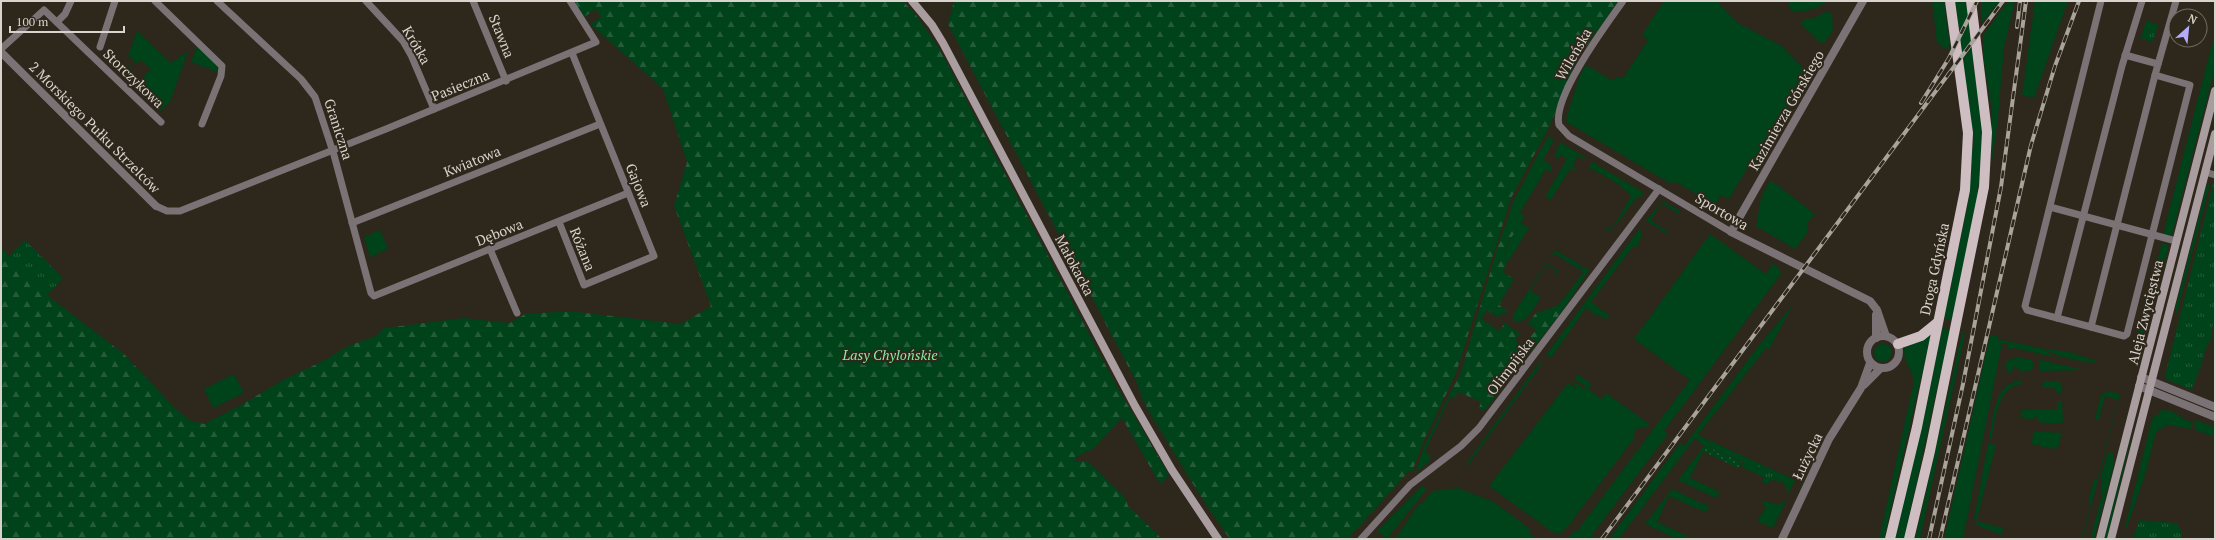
<svg xmlns="http://www.w3.org/2000/svg" width="2216" height="540" font-family="'PT Serif',serif">
	<style>
		.grass { fill: #004219 }
		.forest { fill: url(#forest-firs) }
		.park { fill: url(#park-tufts) }
		.garden { fill: url(#garden-dots) }
		.lines { fill: none; stroke-linecap: round; stroke-linejoin: round }
		.minor { stroke: #7a7274; stroke-width: 7 }
		.tertiary { stroke: #7a7274; stroke-width: 8 }
		.secondary { stroke: #aa9d9f; stroke-width: 8 }
		.primary { stroke: #cebec1; stroke-width: 10 }
		.rail-casing { stroke: #a9a39b; stroke-width: 4 }
		.rail { stroke: #2e271b; stroke-width: 2.5; stroke-dasharray: 8; stroke-linecap: butt }
		.labels { text-anchor: middle; dominant-baseline: central; stroke-width: 4; stroke-linejoin: round; paint-order: stroke }
		.street-label { font-size: 14px; fill: #d8d3cc; stroke: #2e271b }
		.park-label { font-size: 14px; font-style: italic; fill: #84ee9e; stroke: #2e271b }
	</style>
	<defs>
		<pattern id="forest-firs" width="22" height="20" patternUnits="userSpaceOnUse"><rect width="22" height="20" fill="#004219"/><path d="M5 1l3.5 6h-7zM16 11l3.5 6h-7z" fill="#245c39"/></pattern>
		<pattern id="park-tufts" width="24" height="20" patternUnits="userSpaceOnUse"><rect width="24" height="20" fill="#004219"/><path d="M3 7l-1-3M5 7V3M7 7l1-3M15 17l-1-3M17 17v-4M19 17l1-3" fill="none" stroke="#245c39"/></pattern>
		<pattern id="garden-dots" width="8" height="8" patternUnits="userSpaceOnUse"><rect width="8" height="8" fill="#004219"/><path d="M2 2h.1M6 6h.1" fill="none" stroke="#245c39" stroke-width="1.8" stroke-linecap="round"/></pattern>
	</defs>
	<rect width="100%" height="100%" fill="#2e271b"/>
	<g class="grass">
		<path d="M1664,1H1717L1738,23L1782,46L1809,74L1760,163L1757,165L1751,162L1729,199L1721,195L1715,205L1674,181L1671,184L1568,123L1566,118L1580,75L1586,65L1612,80L1618,77L1623,78L1648,40L1642,35Z"/>
		<path d="M1788,1H1827C1816,10 1805,12 1791,11Z"/>
		<path d="M1932,1H1944L1950,46L1948,50L1937,43Z"/>
		<path d="M1955,1H1966C1972,54 1985,109 1981,162C1977,215 1963,268 1952,321L1944,318L1969,197L1973,140Z"/>
		<path d="M1981,1H2000L1981,24Z"/>
		<path d="M2008,1H2015L2004,47L1998,118L1992,161V110L1983,57V36Z"/>
		<path d="M2035,1H2068L2034,98L2022,95Z"/>
		<path d="M1827,11L1832,14L1833,30L1825,42L1821,43L1800,24L1804,19L1814,18Z"/>
		<path d="M137,31L171,63L188,51L170,102L160,111L122,74L131,66L132,69L129,73L139,82L151,69L141,60L137,64L128,56Z"/>
		<path d="M2215,32V68L2172,235H2163Z"/>
		<path d="M196,48H199L218,67L217,72L191,62Z"/>
		<path d="M1548,136L1554,140L1543,160L1551,165L1552,172L1546,169L1520,213L1525,216L1521,223L1529,228L1507,264L1505,250L1516,230L1510,222L1505,226L1514,200Z"/>
		<path d="M1560,142L1586,158L1585,160L1578,156L1572,166L1577,169L1576,171L1570,169L1550,201L1546,195L1567,159L1561,155L1558,159L1555,157V155Z"/>
		<path d="M1592,162L1643,192L1641,197H1637L1611,231L1605,228L1607,226L1612,229L1631,196L1618,184L1592,169L1590,171L1589,167Z"/>
		<path d="M1769,182H1773L1815,214L1808,222L1807,233L1795,249L1756,226L1761,198Z"/>
		<path d="M2207,184H2210L2177,313L2175,312L2176,305Z"/>
		<path d="M1662,201L1681,211L1679,214L1661,203L1651,221L1669,232L1668,234L1646,221Z"/>
		<path d="M1640,228L1642,235L1637,247L1634,245L1591,302L1610,316L1607,319L1594,314L1586,308L1551,358L1546,355Z"/>
		<path d="M380,230L388,249L370,257L364,237Z"/>
		<path d="M1710,234L1766,274L1772,265L1767,260L1779,268L1781,274L1664,431L1668,434L1589,539H1568L1575,530L1577,531L1690,380L1634,339Z"/>
		<path d="M2162,243L2169,245L2158,291L2149,313L2141,343L2136,340Z"/>
		<path d="M1555,250L1581,265L1579,268L1581,269L1583,266L1589,270L1563,310L1560,305L1556,306L1562,301L1583,272L1555,254L1550,257Z"/>
		<path d="M1546,263L1557,269V274L1554,276L1556,270L1546,265L1530,291L1541,297C1535,306 1527,323 1516,322L1513,319L1514,313Z"/>
		<path d="M1793,305L1769,349L1766,348L1698,435L1795,480L1788,495L1787,488L1782,482L1773,480L1766,484L1761,481L1764,477L1770,480L1772,476L1776,478L1778,473L1758,465L1755,473L1741,467L1744,462L1706,446L1690,478L1720,492L1716,498L1678,480L1704,446L1695,438L1619,539H1609L1680,443L1684,446L1760,344Z"/>
		<path d="M1942,328L1950,330L1904,539H1895L1925,413Z"/>
		<path d="M1962,333L1965,334L1920,539H1915Z"/>
		<path d="M1931,334L1884,539H1879L1914,381C1911,366 1904,365 1904,348L1920,341Z"/>
		<path d="M1990,335L1997,336V339L2045,349L2053,357L2014,348L2007,349L2008,344L2002,343L1963,539H1944Z"/>
		<circle cx="1883" cy="353" r="9"/>
		<path d="M2047,349L2069,352L2097,361L2093,363C2083,361 2052,357 2047,349Z"/>
		<path d="M2017,357L2031,360L2034,364L2032,370L2023,372L2014,366L2011,374L2005,367L2006,362Z"/>
		<path d="M2040,360L2084,370L2040,371Z"/>
		<path d="M1540,362L1542,364L1468,465L1466,464Z"/>
		<path d="M234,374L244,393L213,408L204,389Z"/>
		<path d="M1577,374L1592,384L1588,389L1601,399L1606,393L1649,424L1646,428L1638,427L1633,435L1635,437L1569,525L1561,533L1555,534L1489,486L1568,383L1576,389L1572,380L1584,389L1586,387L1574,378Z"/>
		<path d="M2022,380V384C1997,386 1996,420 1991,440L1989,439C1994,416 1993,383 2022,380Z"/>
		<path d="M2044,381H2059L2061,384V393H2057L2054,388H2041Z"/>
		<path d="M1452,389L1458,392L1455,398L1450,397L1425,452L1430,454V461L1415,473L1424,447Z"/>
		<path d="M2108,391L2120,394L2083,539H2082L2091,503L2088,502L2094,479L2097,480L2118,400L2105,396L2099,419H2095L2101,395Z"/>
		<path d="M2057,401H2062L2063,421L2060,424L2037,422V416L2032,420L2020,417L2022,410L2057,409Z"/>
		<path d="M2162,410C2174,409 2180,418 2191,422L2192,429L2167,425L2156,432L2145,475L2127,527H2125L2152,419Z"/>
		<path d="M2136,417L2108,534L2106,539H2104Z"/>
		<path d="M2194,420L2215,427V437L2195,430Z"/>
		<path d="M2034,431L2062,433L2058,447L2054,449L2031,444Z"/>
		<path d="M1988,443L1996,445L1977,519H1974Z"/>
		<path d="M2108,452L2114,454L2113,468L2094,539H2090L2102,495V474Z"/>
		<path d="M1423,485L1426,490L1387,539L1377,531Z"/>
		<path d="M1458,488L1494,502L1530,529L1528,532L1537,539H1395L1420,502L1422,504L1432,491Z"/>
		<path d="M1672,489L1710,507L1705,512L1669,496L1657,522L1687,536L1685,539H1677L1645,524Z"/>
		<path d="M1787,499L1773,528L1757,521L1766,507L1761,503L1765,501L1778,505Z"/>
		<path d="M1977,521L2003,528L2002,535L1976,525Z"/>
	</g>
	<g class="forest">
		<path d="M574,1H903L916,15L940,50L1116,385L1169,475L1160,484L1122,418L1094,448L1075,458L1076,462L1087,461L1125,497L1128,506L1162,539H1V248L47,295L124,354L173,406L189,420L204,424L241,405L283,380L327,359L348,346L376,336L384,328L464,318L510,323L525,314L555,312H577L681,324L711,306L674,206L687,162L663,89L590,24L601,17L596,9L584,17Z"/>
		<path d="M954,1H1618L1579,57L1549,127L1511,198L1456,373L1424,440L1412,472L1409,471L1348,539H1230C1207,508 1188,476 1168,443C1157,424 1143,405 1137,383L948,24Z"/>
		<path d="M1510,222L1516,225C1517,235 1506,241 1505,251C1504,262 1510,259 1503,272L1514,279L1499,305L1508,311L1497,317L1487,310L1481,319L1499,331L1505,323L1520,334L1515,340L1523,346L1536,330L1528,323L1536,313L1560,305L1563,310L1485,410L1482,411L1479,408L1481,402L1452,389L1460,375L1498,246L1505,226Z"/>
	</g>
	<g class="park">
		<path d="M2146,21L2158,24L2153,42L2141,39Z"/>
		<path d="M2213,184L2215,185L2214,317L2211,338L2203,356L2204,357L2192,390L2167,380L2165,376Z"/>
		<path d="M25,240L63,278L47,295L8,257Z"/>
		<path d="M1758,465L1778,473L1776,478L1772,476L1770,480L1755,473Z"/>
		<path d="M2139,520L2176,523L2182,531V539H2133Z"/>
	</g>
	<path class="garden" d="M1706,446L1742,462L1738,468L1702,451Z"/>
	<g class="lines">
		<g class="minor">
			<path d="M155,1L222,66L221,76L202,124"/>
			<path d="M217,1L301,79L315,97L334,155L371,293L374,296L628,193"/>
			<path d="M366,1L403,41L411,55L434,109"/>
			<path d="M473,1L506,81"/>
			<path d="M1623,1C1606,25 1552,97 1559,125L1569,136L1731,232"/>
			<path d="M2101,1L2025,306L2027,310L2091,327L2155,75L2176,1"/>
			<path d="M57,22L65,14L71,1"/>
			<path d="M100,47L115,1"/>
			<path d="M1,49L44,10L161,122"/>
			<path d="M2125,55L2158,64"/>
			<path d="M2205,172L2215,175"/>
			<path d="M156,206L167,211H180L386,129L596,42L570,1"/>
			<path d="M2050,207L2176,241"/>
			<path d="M559,222L584,285L654,256L572,53"/>
			<path d="M352,223L600,124"/>
			<path d="M490,249L517,313"/>
			<path d="M2057,318L2122,66L2142,1"/>
			<path d="M2091,327L2124,336L2127,334L2190,85L2155,75"/>
			<path d="M1361,539L1410,485L1461,446L1479,428L1659,189"/>
		</g>
		<g class="tertiary">
			<path d="M1863,1L1731,232L1870,301L1877,310L1886,336"/>
			<path d="M1,52L156,206"/>
			<circle cx="1883" cy="352" r="16"/>
			<path d="M1876,338V315"/>
			<path d="M2141,377L2215,407"/>
			<path d="M1864,385L1880,369"/>
			<path d="M2139,386L2215,417"/>
			<path d="M1782,539L1829,439L1861,388L1870,363"/>
		</g>
		<g class="secondary">
			<path d="M912,1L932,25L943,43L1135,406L1172,470L1218,539"/>
			<path d="M2100,539L2215,91"/>
			<path d="M2111,539L2215,134"/>
		</g>
		<g class="primary">
			<path d="M1898,344L1921,336L1937,323"/>
			<path d="M1890,539L1917,427L1965,190L1968,133L1950,1"/>
			<path d="M1909,539L1930,451L1984,187L1987,132L1971,1"/>
		</g>
		<g class="rail-casing">
			<g id="rail">
				<path d="M2017,27L2020,1"/>
				<path d="M1921,103L1949,58L1977,1"/>
				<path d="M1602,539L2003,1"/>
				<path d="M1929,539L1963,384L2001,187L2026,1"/>
				<path d="M1940,539L2031,145L2055,66L2079,1"/>
			</g>
		</g>
		<use href="#rail" class="rail"/>
	</g>
	<g class="labels">
		<g class="street-label">
			<text transform="translate(502 36) rotate(68)">Stawna</text>
			<text transform="translate(417 45) rotate(60)">Krótka</text>
			<text transform="translate(1573 54) rotate(-60)">Wileńska</text>
			<text transform="translate(134 78) rotate(44)">Storczykowa</text>
			<text transform="translate(460 85) rotate(-22)">Pasieczna</text>
			<text transform="translate(1786 110) rotate(-60)">Kazimierza Górskiego</text>
			<text transform="translate(95 127) rotate(45)">2 Morskiego Pułku Strzelców</text>
			<text transform="translate(339 129) rotate(72)">Graniczna</text>
			<text transform="translate(472 161) rotate(-22)">Kwiatowa</text>
			<text transform="translate(639 185) rotate(68)">Gajowa</text>
			<text transform="translate(1722 211) rotate(30)">Sportowa</text>
			<text transform="translate(499 232) rotate(-22)">Dębowa</text>
			<text transform="translate(583 249) rotate(68)">Różana</text>
			<text transform="translate(1075 265) rotate(62)">Małokacka</text>
			<text transform="translate(1934 269) rotate(-78)">Droga Gdyńska</text>
			<text transform="translate(2145 312) rotate(-76)">Aleja Zwycięstwa</text>
			<text transform="translate(1510 366) rotate(-53)">Olimpijska</text>
			<text transform="translate(1807 456) rotate(-64)">Łużycka</text>
		</g>
		<g class="park-label">
			<text x="890" y="354">Lasy Chylońskie</text>
		</g>
	</g>
	<rect width="2216" height="540" fill="none" stroke="#d8d3cc" stroke-width="4"/>
	<g transform="translate(2188 28) rotate(27)"><circle r="19" fill="#2e271b" stroke="#726c62"/>
	<path d="M0-3L7 15L0 10L-7 15Z" fill="#b3adf9"/>
	<text y="-6" font-size="11" font-weight="bold" text-anchor="middle" fill="#d8d3cc">N</text>
	</g>
	<path d="M10 26v6h114v-6" fill="none" stroke="#d8d3cc" stroke-width="2"/>
	<text x="16" y="26" font-size="12" fill="#d8d3cc" stroke="#2e271b" stroke-width="3" paint-order="stroke">100 m</text>
</svg>
